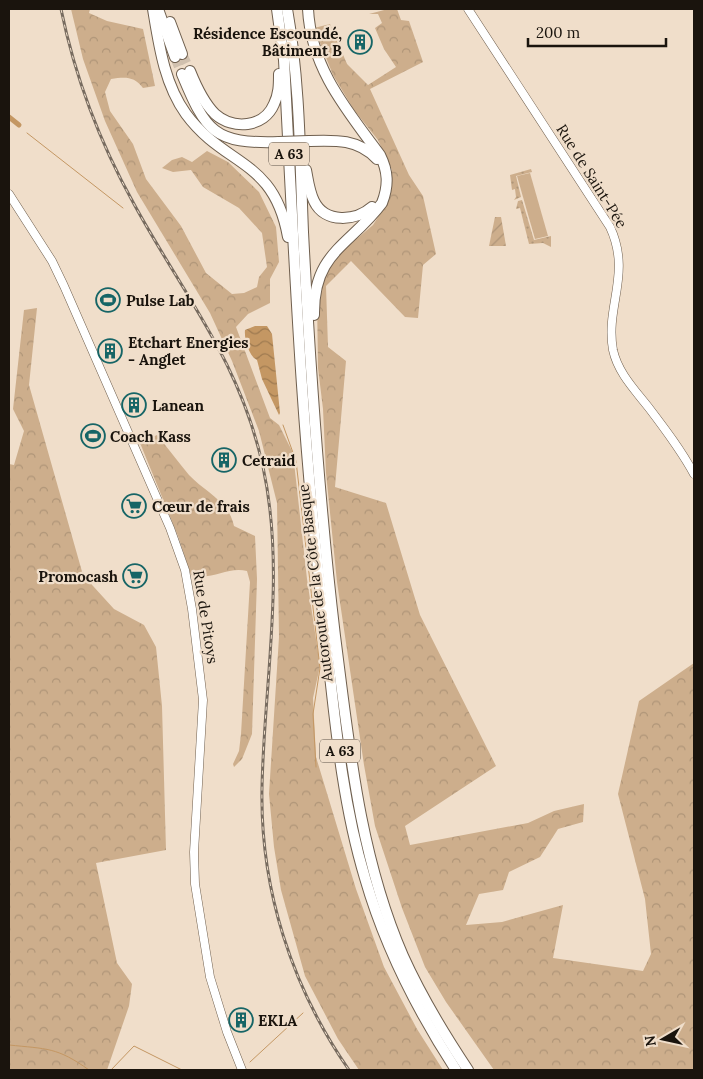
<svg xmlns="http://www.w3.org/2000/svg" width="703" height="1079" font-family="Lora,serif">
	<style>
		.grass { fill: url(#grass-dots) }
		.forest { fill: url(#forest-crowns) }
		.park { fill: #cdae8c }
		.garden { fill: url(#garden-furrows) }
		.water { fill: url(#water-waves) }
		.lines { fill: none; stroke-linecap: round; stroke-linejoin: round }
		.stream { stroke: #c49763; stroke-width: 1 }
		.canal { stroke: #c49763; stroke-width: 5 }
		.highway-tunnel { stroke: #d0c0ae; stroke-width: 10; stroke-dasharray: 10 5; stroke-linecap: butt }
		.secondary-casing { stroke: #6f5f4e; stroke-width: 9 }
		.highway-casing { stroke: #6f5f4e; stroke-width: 12 }
		.secondary { stroke: #fff; stroke-width: 8 }
		.highway { stroke: #fff; stroke-width: 10 }
		.rail-casing { stroke: #776b5f; stroke-width: 3 }
		.rail { stroke: #f0deca; stroke-width: 1; stroke-dasharray: 4; stroke-linecap: butt }
		.highway-bridge-casing { stroke: #6f5f4e; stroke-width: 12; stroke-linecap: butt }
		.highway-bridge { stroke: #fff; stroke-width: 10 }
		.labels { text-anchor: middle; dominant-baseline: central; stroke-width: 4.5; stroke-linejoin: round; paint-order: stroke }
		.shield { fill: #f0deca; stroke: #5a5146; stroke-width: 1 }
		.shield-label { font-size: 14px; font-weight: bold; fill: #1a140d }
		.poi-label { font-size: 15px; font-weight: bold; fill: #1a140d; stroke: #f0deca; text-anchor: start }
		.street-label { font-size: 15px; fill: #1a140d; stroke: #f0deca }
	</style>
	<defs>
		<pattern id="grass-dots" width="8" height="8" patternUnits="userSpaceOnUse" patternTransform="scale(1.25)"><rect width="8" height="8" fill="#cdae8c"/><path d="M2 2h.1M6 6h.1" fill="none" stroke="#af9578" stroke-width="1.8" stroke-linecap="round"/></pattern>
		<pattern id="forest-crowns" width="20" height="18" patternUnits="userSpaceOnUse" patternTransform="scale(1.25)"><rect width="20" height="18" fill="#cdae8c"/><path d="M2 6a3 3 0 1 1 6 0M12 15a3 3 0 1 1 6 0" fill="none" stroke="#af9578"/></pattern>
		<pattern id="garden-furrows" width="10" height="10" patternUnits="userSpaceOnUse" patternTransform="scale(1.25)"><rect width="10" height="10" fill="#cdae8c"/><path d="M-1 1l2-2M0 10L10 0M9 11l2-2" fill="none" stroke="#af9578"/></pattern>
		<pattern id="water-waves" width="16" height="10" patternUnits="userSpaceOnUse" patternTransform="scale(1.25)"><rect width="16" height="10" fill="#c49763"/><path d="M0 5q4-4 8 0t8 0" fill="none" stroke="#9e7a50"/></pattern>
	</defs>
	<rect width="100%" height="100%" fill="#f0deca"/>
	<g class="grass">
		<path d="M531,169L532,172L516,176L521,197L514,200L516,197L515,189L512,190L510,175Z"/>
		<path d="M522,200L534,240L551,236V247L543,243L529,244L520,208L516,209L518,201Z"/>
	</g>
	<g class="forest">
		<path d="M71,9H90L89,13L107,21L143,29L155,86L143,88C134,76 125,77 111,79L105,92L110,111L133,144L146,179L181,226L206,273L232,294L244,293L257,287L259,277L267,267L262,233L239,208L203,187L191,170L173,172L162,168L172,160L182,157L192,162L207,151L228,162L259,192L276,227L279,262L270,279V303L248,314L236,327L270,418L279,425L293,453L307,579L320,666L313,698L316,757L356,889L384,967L417,1029L443,1070H359L338,1039L305,976L281,890L274,847L269,794L279,637L277,503L259,431L232,361L210,313L137,192L105,121L83,59Z"/>
		<path d="M388,9H397L401,20L409,21L423,62L370,89L409,175L423,196L436,254L423,265L418,318L405,317L351,261L326,286L328,347L346,361L335,487L386,503L420,615L496,766L405,826L410,845L528,823L554,811L584,804L583,822L558,829L540,857L509,872L503,890L479,894L466,925L502,922L563,905L553,958L643,971L651,954L645,899L618,794L639,701L694,663V1070H494L446,1002L425,967L402,908L375,826L364,765L337,582L326,473L323,409L318,368L317,299L321,279L339,254L373,225L390,198L392,170L378,140L354,110L333,75L314,28L330,24L347,64L368,85L396,67L384,49L375,28L382,23L378,14H369Z"/>
		<path d="M37,308L29,385L83,575L114,609L144,625L156,647L162,706L166,850L96,863L117,963L132,984L129,1006L107,1070H9V464L14,465L24,431L13,409L24,310Z"/>
		<path d="M157,435C168,448 178,462 189,475C205,492 229,501 234,526L255,536L257,579L252,734L242,759L234,767L233,764L239,751L241,734L250,582L247,571C228,566 212,581 191,575L178,536L140,443Z"/>
	</g>
	<path class="park" d="M530,173L548,236L535,239L517,176Z"/>
	<path class="garden" d="M495,217H501L506,246H489Z"/>
	<path class="water" d="M255,326H267L272,334L280,413L279,415L262,379L257,360C249,356 244,339 245,330Z"/>
	<g class="lines">
		<g class="stream">
			<path d="M27,133L123,208"/>
			<path d="M283,425L296,461L320,668L313,714L316,767"/>
			<path d="M9,1045C47,1049 57,1047 89,1070"/>
			<path d="M250,1062L303,1013"/>
			<path d="M111,1070L134,1046L182,1070"/>
		</g>
		<path class="canal" d="M9,117L19,125"/>
		<g class="highway-tunnel">
			<path d="M182,54L190,71"/>
			<path d="M175,57L182,74"/>
		</g>
		<g class="secondary-casing">
			<g id="secondary">
				<path d="M468,9L610,227C632,274 605,306 613,350C618,373 635,390 649,408C665,429 681,450 694,474"/>
				<path d="M9,194L52,261L64,286L170,528L185,570L192,609L203,700L194,852L195,884L210,977L227,1032L242,1070"/>
			</g>
		</g>
		<g class="highway-casing">
			<g id="highway">
				<path d="M153,9C159,45 164,83 186,114C225,167 274,158 288,237"/>
				<path d="M158,9L175,57"/>
				<path d="M277,9L284,60C294,248 301,435 324,621C334,707 340,795 365,878C385,947 417,1010 456,1070"/>
				<path d="M287,9C300,82 300,158 303,232C310,368 319,502 335,636C349,744 359,855 403,956C421,996 444,1034 468,1070"/>
				<path d="M308,9C311,68 346,109 380,155C388,171 389,185 382,203C350,246 313,252 314,315"/>
				<path d="M170,22L182,54"/>
				<path d="M190,71C196,86 203,102 215,114C233,130 264,128 274,104C279,94 279,85 279,74"/>
				<path d="M182,74C206,132 214,144 279,142"/>
				<path d="M309,141C336,140 358,139 377,159"/>
				<path d="M306,170C308,180 309,191 314,201C325,224 356,221 372,207"/>
			</g>
		</g>
		<use href="#secondary" class="secondary"/>
		<use href="#highway" class="highway"/>
		<g class="rail-casing">
			<path id="rail" d="M61,9C75,77 100,143 134,204C184,296 240,361 263,467C286,573 264,681 262,788C260,889 292,988 349,1070"/>
		</g>
		<use href="#rail" class="rail"/>
		<g class="highway-bridge-casing">
			<path id="highway-bridge" d="M279,142L309,141"/>
		</g>
		<use href="#highway-bridge" class="highway-bridge"/>
	</g>
	<defs>
		<g id="building-ring" transform="scale(1.25)"><circle r="9.5" fill="#f0deca" stroke="#166566" stroke-width="1.5"/><path d="M-4-6H4V6H1V3H-1V6H-4ZM-2.5-4.3h1.7v1.8h-1.7ZM.8-4.3h1.7v1.8H.8ZM-2.5-1h1.7V.8h-1.7ZM.8-1h1.7V.8H.8Z" fill="#166566"/></g>
		<g id="stadium-ring" transform="scale(1.25)"><circle r="9.5" fill="#f0deca" stroke="#166566" stroke-width="1.5"/><path d="M0-5a6.5 5 0 1 0 0 10a6.5 5 0 1 0 0-10ZM-3.5-1.8h7v3.6h-7Z" fill="#166566"/></g>
		<g id="supermarket-ring" transform="scale(1.25)"><circle r="9.5" fill="#f0deca" stroke="#166566" stroke-width="1.5"/><path d="M-6-5.5h2.5l.6 2H6L4.5 2H-2.5L-4.4-4H-6ZM-1.5 3.2a1.3 1.3 0 1 0 .1 0ZM3 3.2a1.3 1.3 0 1 0 .1 0Z" fill="#166566"/></g>
	</defs>
	<g fill-rule="evenodd">
		<use href="#building-ring" x="360" y="42"/>
		<use href="#stadium-ring" x="108" y="300"/>
		<use href="#building-ring" x="110" y="351"/>
		<use href="#building-ring" x="134" y="405"/>
		<use href="#stadium-ring" x="93" y="436"/>
		<use href="#building-ring" x="224" y="460"/>
		<use href="#supermarket-ring" x="134" y="506"/>
		<use href="#supermarket-ring" x="135" y="576"/>
		<use href="#building-ring" x="241" y="1020"/>
	</g>
	<g class="labels">
		<g class="shield">
			<rect x="269" y="142.5" width="40" height="23" rx="4"/>
			<rect x="320" y="739.5" width="40" height="23" rx="4"/>
		</g>
		<g class="shield-label">
			<text x="289" y="154">A 63</text>
			<text x="340" y="751">A 63</text>
		</g>
		<g class="poi-label">
			<text x="342" y="33" text-anchor="end">Résidence Escoundé,<tspan x="342" dy="17">Bâtiment B</tspan></text>
			<text x="126" y="300">Pulse Lab</text>
			<text x="128" y="342">Etchart Energies<tspan x="128" dy="17">- Anglet</tspan></text>
			<text x="152" y="405">Lanean</text>
			<text x="110" y="436">Coach Kass</text>
			<text x="242" y="460">Cetraid</text>
			<text x="152" y="506">Cœur de frais</text>
			<text x="118" y="576" text-anchor="end">Promocash</text>
			<text x="258" y="1020">EKLA</text>
		</g>
		<g class="street-label">
			<text transform="translate(592 176) rotate(58)">Rue de Saint-Pée</text>
			<text transform="translate(315 583) rotate(-97)">Autoroute de la Côte Basque</text>
			<text transform="translate(206 617) rotate(81)">Rue de Pitoys</text>
		</g>
	</g>
	<rect width="703" height="1079" fill="none" stroke="#1a140d" stroke-width="20"/>
	<g transform="translate(663 1039) rotate(261)" stroke="#f0deca" stroke-width="4" paint-order="stroke">
	<path d="M0-4L9 19L0 12L-9 19Z" fill="#1a140d"/>
	<text y="-8" font-size="14" font-weight="bold" text-anchor="middle" fill="#1a140d">N</text>
	</g>
	<path d="M528 38v8h138v-8" fill="none" stroke="#1a140d" stroke-width="2.5"/>
	<text x="536" y="38" font-size="15" fill="#1a140d" stroke="#f0deca" stroke-width="4" paint-order="stroke">200 m</text>
</svg>
